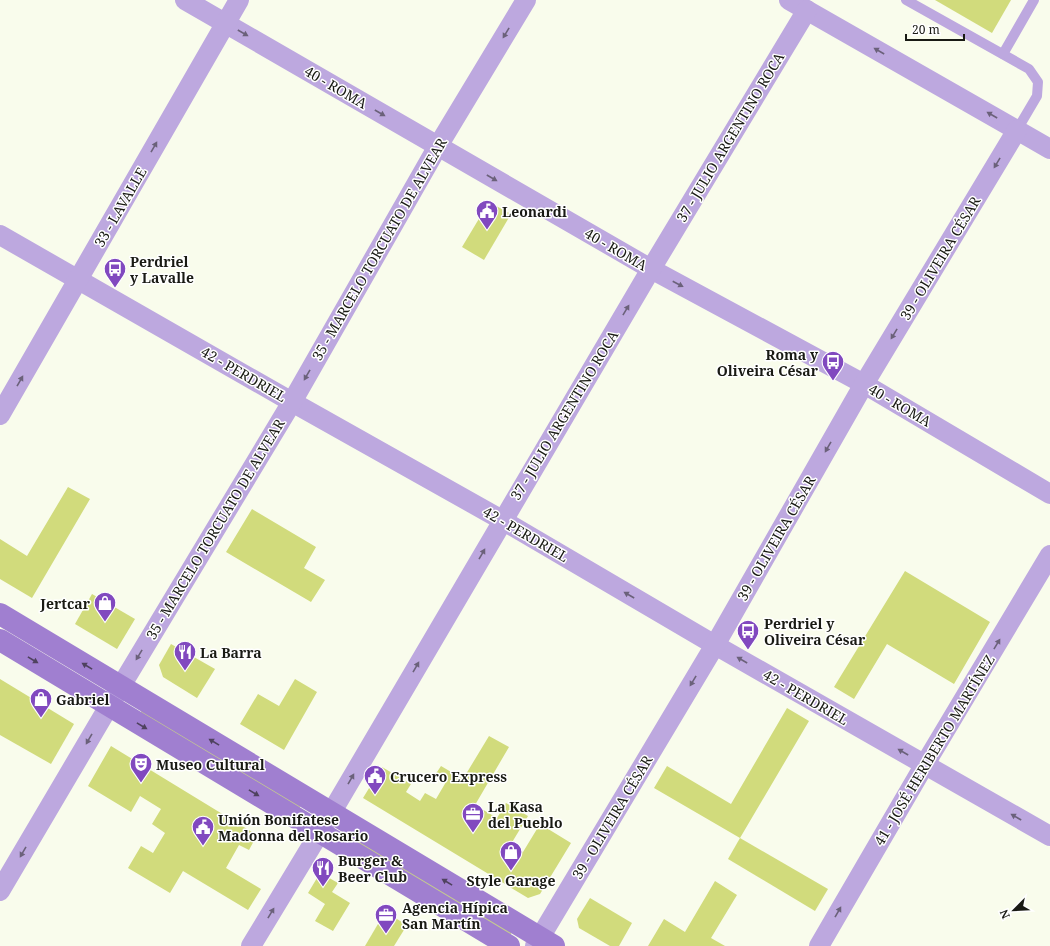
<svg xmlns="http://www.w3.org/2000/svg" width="1050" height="946" font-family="'Noto Serif',serif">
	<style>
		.green { fill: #c6ce8d }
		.building { fill: #d1db7c }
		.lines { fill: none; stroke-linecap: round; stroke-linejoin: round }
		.lane { stroke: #bda8df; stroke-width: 10 }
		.street { stroke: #bda8df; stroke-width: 20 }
		.secondary { stroke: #a07fd0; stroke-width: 22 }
		.oneway { fill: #6b617a }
		.oneway2 { fill: #4f425f }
		.labels { text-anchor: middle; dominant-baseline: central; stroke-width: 3; stroke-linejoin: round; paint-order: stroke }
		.street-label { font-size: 14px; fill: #191a14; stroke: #fff }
		.poi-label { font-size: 14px; font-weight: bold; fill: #191a14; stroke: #fff; text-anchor: start }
	</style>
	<rect width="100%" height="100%" fill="#f9fcec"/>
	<g class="green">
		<path d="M142,710L301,805L299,809L140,713Z"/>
		<path d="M351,835L512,932L510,936L349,839Z"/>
	</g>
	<g class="building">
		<path d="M935,0H1011L992,33Z"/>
		<path d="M489,202L511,214L484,260L462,247Z"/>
		<path d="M68,487L90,499L32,598L0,579V539L27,556Z"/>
		<path d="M252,509L316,547L304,568L325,580L311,602L226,552Z"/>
		<path d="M905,571L990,622L954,684L887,644L854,699L834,687Z"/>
		<path d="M92,594L135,619L117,649L75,624Z"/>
		<path d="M171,644L215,669L197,698L163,677L159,665Z"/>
		<path d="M0,679L74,724L51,764L0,735Z"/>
		<path d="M295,679L317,692L284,750L240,724L258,694L279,706Z"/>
		<path d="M787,708L809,721L740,838L654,788L667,766L731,804Z"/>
		<path d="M489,736L509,747L475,805L497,818L506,803L528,816L511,844L523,852L540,824L571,843L540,894L528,898L363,798L382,767L411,784L406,792L420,801L425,793L436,799L446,782L435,775L441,766L463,779Z"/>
		<path d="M111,746L257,835L249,850L239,845L226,868L261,889L248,910L183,871L170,893L128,868L141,846L153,853L165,833L152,824L161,809L140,796L131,812L88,786Z"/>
		<path d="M740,838L828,889L815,911L728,859Z"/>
		<path d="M324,875L338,883L332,892L350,903L333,931L315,921L325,904L308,893L317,878Z"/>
		<path d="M715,881L737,895L711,938L725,946H648L664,919L685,932Z"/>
		<path d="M590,898L632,923L619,946H610L579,928L577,919Z"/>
		<path d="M385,912L407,925L394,946H365Z"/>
	</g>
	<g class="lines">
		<g class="lane">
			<path d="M906,0L1029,69L1038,82L1037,96L1017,130"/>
			<path d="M1003,54L1034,0"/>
		</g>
		<g class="street">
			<path d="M185,0L651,269L864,384L1050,494"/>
			<path d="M789,0L1050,149"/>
			<path d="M0,235L292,402L502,520L715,645L1050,836"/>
			<path d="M0,415L239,0"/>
			<path d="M0,891L109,706L292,402L438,146L526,0"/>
			<path d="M251,946L320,832L651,269L807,10"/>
			<path d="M535,946L715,645L864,384L1017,130"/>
			<path d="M819,946L925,764L1050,555"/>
		</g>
		<g class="secondary">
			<path d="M0,614L554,946"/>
			<path d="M0,640L509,946"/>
		</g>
	</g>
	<defs><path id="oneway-solid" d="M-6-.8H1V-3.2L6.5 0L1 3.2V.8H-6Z"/></defs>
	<g class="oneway">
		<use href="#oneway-solid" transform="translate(243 33) rotate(30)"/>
		<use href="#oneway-solid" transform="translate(506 33) rotate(121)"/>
		<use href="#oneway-solid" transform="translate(879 51) rotate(-150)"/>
		<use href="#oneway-solid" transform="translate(380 113) rotate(30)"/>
		<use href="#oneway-solid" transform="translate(992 115) rotate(-150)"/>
		<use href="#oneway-solid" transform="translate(154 147) rotate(-60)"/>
		<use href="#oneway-solid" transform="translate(997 163) rotate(121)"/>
		<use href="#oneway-solid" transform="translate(492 178) rotate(30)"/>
		<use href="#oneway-solid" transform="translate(678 284) rotate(28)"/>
		<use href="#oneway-solid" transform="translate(626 310) rotate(-59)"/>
		<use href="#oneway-solid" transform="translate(894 334) rotate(121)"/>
		<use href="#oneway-solid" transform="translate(307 375) rotate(120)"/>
		<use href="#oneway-solid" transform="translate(20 381) rotate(-60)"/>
		<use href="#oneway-solid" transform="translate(828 447) rotate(120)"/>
		<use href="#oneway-solid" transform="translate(482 554) rotate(-60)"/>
		<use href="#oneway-solid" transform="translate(629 595) rotate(-150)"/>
		<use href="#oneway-solid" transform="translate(997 644) rotate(-59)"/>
		<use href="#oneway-solid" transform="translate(139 655) rotate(121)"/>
		<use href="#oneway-solid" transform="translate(742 660) rotate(-150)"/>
		<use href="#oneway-solid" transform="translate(416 667) rotate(-60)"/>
		<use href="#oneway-solid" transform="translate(693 681) rotate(121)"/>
		<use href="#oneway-solid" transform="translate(89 739) rotate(120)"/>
		<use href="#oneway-solid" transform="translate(903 752) rotate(-150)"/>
		<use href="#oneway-solid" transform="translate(351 779) rotate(-60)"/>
		<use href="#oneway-solid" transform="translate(1016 817) rotate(-150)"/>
		<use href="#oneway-solid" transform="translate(23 852) rotate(120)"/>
		<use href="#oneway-solid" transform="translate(838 912) rotate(-60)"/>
		<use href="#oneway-solid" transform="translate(271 913) rotate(-59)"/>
	</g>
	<g class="oneway2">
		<use href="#oneway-solid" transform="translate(33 660) rotate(31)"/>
		<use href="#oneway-solid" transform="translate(87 666) rotate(-149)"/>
		<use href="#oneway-solid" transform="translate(142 726) rotate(31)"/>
		<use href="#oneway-solid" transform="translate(214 742) rotate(-149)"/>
		<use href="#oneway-solid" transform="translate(254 793) rotate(31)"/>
		<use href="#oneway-solid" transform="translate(447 882) rotate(-149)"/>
	</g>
	<defs>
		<g id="civic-pin" transform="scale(1.15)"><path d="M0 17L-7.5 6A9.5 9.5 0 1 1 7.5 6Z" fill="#8149bf" stroke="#fff"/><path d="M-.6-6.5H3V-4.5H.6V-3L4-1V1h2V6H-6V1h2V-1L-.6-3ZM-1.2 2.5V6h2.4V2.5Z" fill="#fff"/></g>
		<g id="bus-pin" transform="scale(1.15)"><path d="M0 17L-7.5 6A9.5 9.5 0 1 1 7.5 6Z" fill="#8149bf" stroke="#fff"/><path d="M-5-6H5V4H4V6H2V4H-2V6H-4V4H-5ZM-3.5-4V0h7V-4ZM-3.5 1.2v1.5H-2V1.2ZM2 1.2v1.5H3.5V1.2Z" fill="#fff"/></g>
		<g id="shop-pin" transform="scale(1.15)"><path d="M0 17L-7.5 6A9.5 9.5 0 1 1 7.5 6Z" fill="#8149bf" stroke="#fff"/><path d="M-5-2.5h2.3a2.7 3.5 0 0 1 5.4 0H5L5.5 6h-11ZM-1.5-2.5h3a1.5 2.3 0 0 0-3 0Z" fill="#fff"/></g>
		<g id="restaurant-pin" transform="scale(1.15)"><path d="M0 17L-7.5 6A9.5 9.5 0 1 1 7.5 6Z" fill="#8149bf" stroke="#fff"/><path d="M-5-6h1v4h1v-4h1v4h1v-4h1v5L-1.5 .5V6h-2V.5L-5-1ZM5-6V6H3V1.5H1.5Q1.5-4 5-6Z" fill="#fff"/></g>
		<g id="theatre-pin" transform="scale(1.15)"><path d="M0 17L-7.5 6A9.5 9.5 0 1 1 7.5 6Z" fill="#8149bf" stroke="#fff"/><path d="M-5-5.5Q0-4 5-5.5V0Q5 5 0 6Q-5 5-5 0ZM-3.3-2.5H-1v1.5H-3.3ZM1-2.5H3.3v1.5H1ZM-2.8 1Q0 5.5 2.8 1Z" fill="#fff"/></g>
		<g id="office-pin" transform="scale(1.15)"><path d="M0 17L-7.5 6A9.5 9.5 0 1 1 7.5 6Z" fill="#8149bf" stroke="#fff"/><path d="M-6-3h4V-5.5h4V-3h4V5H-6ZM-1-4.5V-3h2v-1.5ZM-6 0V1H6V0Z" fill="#fff"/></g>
	</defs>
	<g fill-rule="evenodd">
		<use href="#civic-pin" x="487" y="211"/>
		<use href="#bus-pin" x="115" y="269"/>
		<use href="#bus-pin" x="833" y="362"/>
		<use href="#shop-pin" x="105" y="603"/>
		<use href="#bus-pin" x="748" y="631"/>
		<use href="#restaurant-pin" x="185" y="652"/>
		<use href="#shop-pin" x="41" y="699"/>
		<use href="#theatre-pin" x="141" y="764"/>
		<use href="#civic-pin" x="375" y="776"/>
		<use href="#office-pin" x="473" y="814"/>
		<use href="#civic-pin" x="203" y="827"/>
		<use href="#shop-pin" x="511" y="852"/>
		<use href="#restaurant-pin" x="323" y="868"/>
		<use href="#office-pin" x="386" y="915"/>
	</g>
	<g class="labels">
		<g class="street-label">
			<text transform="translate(336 87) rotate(30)">40 - ROMA</text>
			<text transform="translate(730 137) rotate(-59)">37 - JULIO ARGENTINO ROCA</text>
			<text transform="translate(120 207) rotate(-60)">33 - LAVALLE</text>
			<text transform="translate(379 249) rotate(-60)">35 - MARCELO TORCUATO DE ALVEAR</text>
			<text transform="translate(616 249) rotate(30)">40 - ROMA</text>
			<text transform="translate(940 258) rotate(-59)">39 - OLIVEIRA CÉSAR</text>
			<text transform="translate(244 374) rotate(30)">42 - PERDRIEL</text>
			<text transform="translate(900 405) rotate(30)">40 - ROMA</text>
			<text transform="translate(564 415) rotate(-59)">37 - JULIO ARGENTINO ROCA</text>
			<text transform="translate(215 529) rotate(-59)">35 - MARCELO TORCUATO DE ALVEAR</text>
			<text transform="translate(526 534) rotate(30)">42 - PERDRIEL</text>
			<text transform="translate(776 538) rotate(-60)">39 - OLIVEIRA CÉSAR</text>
			<text transform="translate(806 697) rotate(30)">42 - PERDRIEL</text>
			<text transform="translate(934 750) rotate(-59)">41 - JOSÉ HERIBERTO MARTÍNEZ</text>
			<text transform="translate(612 817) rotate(-59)">39 - OLIVEIRA CÉSAR</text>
		</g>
		<g class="poi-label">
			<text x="502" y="211">Leonardi</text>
			<text x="130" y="261">Perdriel<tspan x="130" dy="16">y Lavalle</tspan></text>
			<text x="818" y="354" text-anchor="end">Roma y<tspan x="818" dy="16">Oliveira César</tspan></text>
			<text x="90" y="603" text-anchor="end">Jertcar</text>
			<text x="764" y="623">Perdriel y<tspan x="764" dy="16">Oliveira César</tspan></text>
			<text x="200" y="652">La Barra</text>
			<text x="56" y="699">Gabriel</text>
			<text x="156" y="764">Museo Cultural</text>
			<text x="390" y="776">Crucero Express</text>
			<text x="488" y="806">La Kasa<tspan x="488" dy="16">del Pueblo</tspan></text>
			<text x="218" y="819">Unión Bonifatese<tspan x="218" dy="16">Madonna del Rosario</tspan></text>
			<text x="338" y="860">Burger &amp;<tspan x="338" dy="16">Beer Club</tspan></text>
			<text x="511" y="880" text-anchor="middle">Style Garage</text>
			<text x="402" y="907">Agencia Hípica<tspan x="402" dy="16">San Martín</tspan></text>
		</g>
	</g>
	<g transform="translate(1014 910) rotate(246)" stroke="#ffffff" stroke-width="3" paint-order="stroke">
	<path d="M0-3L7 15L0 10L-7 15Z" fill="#191a14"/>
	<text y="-6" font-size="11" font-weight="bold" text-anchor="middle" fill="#191a14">N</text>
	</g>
	<path d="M906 34v6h58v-6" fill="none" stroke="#191a14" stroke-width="2"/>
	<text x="912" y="34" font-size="12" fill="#191a14" stroke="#ffffff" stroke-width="3" paint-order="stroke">20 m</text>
</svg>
